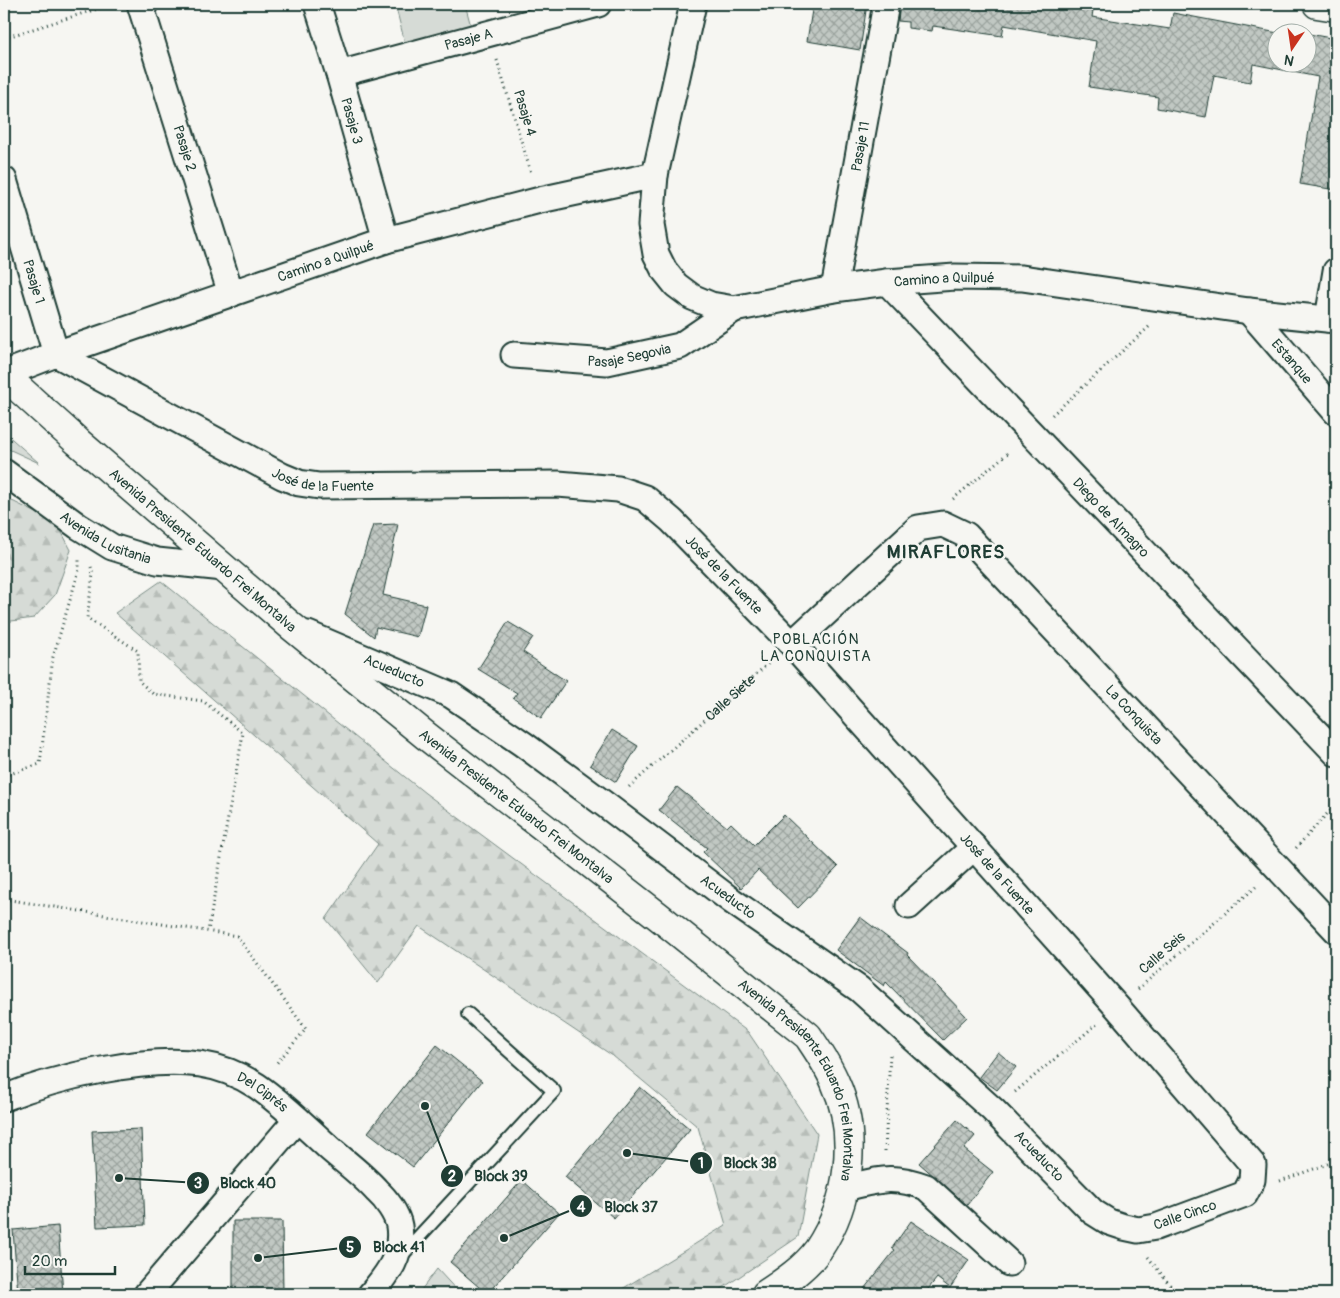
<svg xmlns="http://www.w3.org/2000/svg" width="1340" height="1298" font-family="Pangolin,sans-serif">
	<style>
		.green { fill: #d6dbd6; stroke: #7a8c85 }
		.forest { fill: url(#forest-firs); stroke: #7a8c85 }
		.building { fill: url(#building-cross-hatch); stroke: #1f3d34 }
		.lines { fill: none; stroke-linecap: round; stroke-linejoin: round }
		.lane-casing { stroke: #1f3d34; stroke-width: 16 }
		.street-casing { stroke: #1f3d34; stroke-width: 29 }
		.secondary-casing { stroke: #1f3d34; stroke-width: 31 }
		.path { stroke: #1f3d34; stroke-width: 3; stroke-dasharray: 1 4; stroke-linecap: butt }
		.lane { stroke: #f6f6f2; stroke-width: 12 }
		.street { stroke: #f6f6f2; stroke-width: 25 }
		.secondary { stroke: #f6f6f2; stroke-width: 28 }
		.labels { text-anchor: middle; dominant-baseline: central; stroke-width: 5; stroke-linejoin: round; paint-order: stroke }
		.street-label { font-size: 14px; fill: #1f3d34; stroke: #f6f6f2 }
		.neighbourhood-label { font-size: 15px; letter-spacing: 1px; fill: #1f3d34; stroke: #f6f6f2 }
		.district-label { font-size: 19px; font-weight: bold; letter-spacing: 1px; fill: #1f3d34; stroke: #f6f6f2 }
		.leader { fill: none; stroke: #1f3d34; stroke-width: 2 }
		.callout-dot { fill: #1f3d34; stroke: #f6f6f2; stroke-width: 2 }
		.mark-label { font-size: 15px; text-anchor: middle; font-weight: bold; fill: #fff }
		.callout-label { font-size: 15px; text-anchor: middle; font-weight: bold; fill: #1f3d34; stroke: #f6f6f2; stroke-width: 5; stroke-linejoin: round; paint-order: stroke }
	</style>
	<defs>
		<pattern id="forest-firs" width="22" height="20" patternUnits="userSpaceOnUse" patternTransform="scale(1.25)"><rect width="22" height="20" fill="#d6dbd6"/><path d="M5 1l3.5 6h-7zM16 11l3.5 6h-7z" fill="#b7bdb8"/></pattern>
		<pattern id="building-cross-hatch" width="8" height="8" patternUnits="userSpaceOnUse" patternTransform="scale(1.25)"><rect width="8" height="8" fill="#c1c8c3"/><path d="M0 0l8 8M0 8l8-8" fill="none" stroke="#9ca49f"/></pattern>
	</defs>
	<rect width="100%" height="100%" fill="#f6f6f2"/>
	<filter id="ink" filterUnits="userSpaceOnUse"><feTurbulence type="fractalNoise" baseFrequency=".02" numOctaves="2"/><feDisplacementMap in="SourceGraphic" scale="10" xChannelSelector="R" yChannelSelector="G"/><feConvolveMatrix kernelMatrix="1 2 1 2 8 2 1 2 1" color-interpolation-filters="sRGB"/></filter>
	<g filter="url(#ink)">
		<g class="green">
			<path d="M395,4H465L473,34L407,51Z"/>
			<path d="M4,432L39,463L4,447Z"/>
			<path d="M437,1269L460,1294H418Z"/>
		</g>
		<g class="forest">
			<path d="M4,497L57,523L71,550L55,595L34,618L4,622Z"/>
			<path d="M161,581L425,793L748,1032L817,1134L798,1237L714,1294H614L726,1225L698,1127L613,1056L419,926L378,983L326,919L378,844L115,613Z"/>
		</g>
		<g class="building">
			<path d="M813,4H867L860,50L807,41Z"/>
			<path d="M900,4H1094L1092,17L1170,29L1173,13L1278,33V62H1308L1309,34L1336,39V190L1300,184L1318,77L1253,64L1250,82L1214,75L1206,117L1157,108L1158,97L1089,87L1096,41L1004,25L1002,36L933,26L932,31L908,28V22L898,21Z"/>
			<path d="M398,524L383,595L426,605L418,637L376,627L374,637L345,614L373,525Z"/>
			<path d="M508,622L533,637L523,652L566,681L541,718L513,698L517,693L478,669Z"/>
			<path d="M612,730L638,746L616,782L590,765Z"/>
			<path d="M677,787L727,827L731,823L754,845L784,815L838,867L798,908L758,870L741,888L703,852L707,848L659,810Z"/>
			<path d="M860,917L908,953L907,955L967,1017L943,1040L886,982L884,986L836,950Z"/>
			<path d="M437,1045L482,1081L413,1167L368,1132Z"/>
			<path d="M998,1052L1016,1067L997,1090L979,1077Z"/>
			<path d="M640,1087L690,1129L614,1218L565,1177Z"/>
			<path d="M957,1120L975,1136L964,1149L993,1172L967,1205L919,1163Z"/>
			<path d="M141,1129L145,1225L97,1227L92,1131Z"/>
			<path d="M522,1180L559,1213L487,1294L450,1262Z"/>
			<path d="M233,1221H282L283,1294H233Z"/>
			<path d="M911,1221L969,1260L950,1288L937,1278L924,1294H860L895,1250L892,1248Z"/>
			<path d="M58,1226L63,1294H18L13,1230Z"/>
		</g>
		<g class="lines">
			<g class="lane-casing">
				<path id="lane" d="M401,1256L554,1091L468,1014"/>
			</g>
			<g class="street-casing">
				<g id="street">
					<path id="s2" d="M140,4L231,294"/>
					<path id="s3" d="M317,4L339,74L386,240"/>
					<path id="s4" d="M339,74L598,4"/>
					<path d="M655,175L693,4"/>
					<path id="s5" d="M4,180L56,354L282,476L299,483L319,486L558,484L618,489L645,498L672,521L792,644L1117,1007L1253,1165L1252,1180L1245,1194L1156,1227L1138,1230L1124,1227L1109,1222L1093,1212L993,1110L859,989L732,901L607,806L523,744L451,695L308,634"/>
					<path id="s6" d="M887,282L1336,753"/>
					<path id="s7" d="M834,289L886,4"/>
					<path id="s8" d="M1249,311L1336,412"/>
					<path d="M1328,319L1336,271"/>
					<path id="s9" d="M514,355L607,362L680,346L734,309"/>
					<path id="s10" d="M4,374L56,354L386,240L540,200L655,175L651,225L656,254L664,270L676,285L692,297L711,305L734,309L834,289L887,282L955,277L1022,278L1249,311L1336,320"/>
					<path id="s11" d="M4,472L78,526L112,547L157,561L224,568"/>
					<path id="s12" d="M792,644L918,528L943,524L966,535L1336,930"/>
					<path d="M909,906L974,847"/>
					<path id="s13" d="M4,1098C56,1077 145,1056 200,1064C220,1067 240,1075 257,1086C283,1104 306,1127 329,1148C345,1162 363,1175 377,1191C386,1199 397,1214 399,1226C403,1255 388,1274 371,1294"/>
					<path d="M844,1188C879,1180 891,1174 926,1187L1009,1263"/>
					<path d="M147,1294L297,1119"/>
				</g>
			</g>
			<g class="secondary-casing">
				<g id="secondary">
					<path d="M1317,4L1336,7"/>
					<path id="s14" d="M4,375L78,442L291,626L425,735L658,916L808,1036C818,1051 828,1065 835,1082C859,1135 850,1202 818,1250C805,1268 784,1282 766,1294"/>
				</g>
			</g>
			<g class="path">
				<path d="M4,38L113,4"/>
				<path d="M497,60L531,173"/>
				<path d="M1052,415L1151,325"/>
				<path d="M953,499L1009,452"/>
				<path d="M91,567L93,574L87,618L138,651L139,681L153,694L203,701L243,733L208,931"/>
				<path d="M4,776L40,764L53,657L79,570V559"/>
				<path id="s1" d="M629,787L770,662"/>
				<path d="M1296,848L1336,804"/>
				<path d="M4,899L237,936L306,1029L275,1065"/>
				<path d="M1138,989L1258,885"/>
				<path d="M1015,1092L1097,1024"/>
				<path d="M885,1151L890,1055"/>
				<path d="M1280,1181L1336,1161"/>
				<path d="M1148,1257L1177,1294"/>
			</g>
			<use href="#lane" class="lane"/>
			<use href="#street" class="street"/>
			<use href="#secondary" class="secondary"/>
		</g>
	</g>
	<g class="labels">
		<g class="street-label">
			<text stroke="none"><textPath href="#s4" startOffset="134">Pasaje A</textPath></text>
			<text transform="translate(525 113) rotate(73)">Pasaje 4</text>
			<text stroke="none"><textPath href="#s3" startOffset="122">Pasaje 3</textPath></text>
			<text stroke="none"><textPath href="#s7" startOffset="145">Pasaje 11</textPath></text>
			<text stroke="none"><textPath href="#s2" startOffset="151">Pasaje 2</textPath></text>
			<text stroke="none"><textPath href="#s10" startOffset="341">Camino a Quilpué</textPath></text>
			<text stroke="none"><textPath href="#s10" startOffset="1075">Camino a Quilpué</textPath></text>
			<text stroke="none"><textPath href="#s5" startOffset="106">Pasaje 1</textPath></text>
			<text stroke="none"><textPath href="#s9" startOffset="116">Pasaje Segovia</textPath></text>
			<text stroke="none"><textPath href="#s8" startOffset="66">Estanque</textPath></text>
			<text stroke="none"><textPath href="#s5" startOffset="480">José de la Fuente</textPath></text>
			<text stroke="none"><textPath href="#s6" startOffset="325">Diego de Almagro</textPath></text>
			<text stroke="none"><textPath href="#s11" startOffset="122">Avenida Lusitania</textPath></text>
			<text stroke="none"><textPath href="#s14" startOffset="265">Avenida Presidente Eduardo Frei Montalva</textPath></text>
			<text stroke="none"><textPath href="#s5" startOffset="915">José de la Fuente</textPath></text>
			<text transform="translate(394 671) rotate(23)">Acueducto</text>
			<text stroke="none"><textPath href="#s1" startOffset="135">Calle Siete</textPath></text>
			<text stroke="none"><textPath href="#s12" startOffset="468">La Conquista</textPath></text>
			<text stroke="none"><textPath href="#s14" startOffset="670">Avenida Presidente Eduardo Frei Montalva</textPath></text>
			<text stroke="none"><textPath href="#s5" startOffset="1320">José de la Fuente</textPath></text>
			<text transform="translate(728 897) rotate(36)">Acueducto</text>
			<text transform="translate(1162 953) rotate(-41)">Calle Seis</text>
			<text stroke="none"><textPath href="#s14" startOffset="1075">Avenida Presidente Eduardo Frei Montalva</textPath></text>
			<text stroke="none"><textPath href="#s13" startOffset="270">Del Ciprés</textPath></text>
			<text transform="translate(1039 1156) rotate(46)">Acueducto</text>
			<text transform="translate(1185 1215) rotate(-19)">Calle Cinco</text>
		</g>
		<g class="neighbourhood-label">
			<text x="816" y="639">POBLACIÓN<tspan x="816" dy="17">LA CONQUISTA</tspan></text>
		</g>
		<g class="district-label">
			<text x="946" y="552">MIRAFLORES</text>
		</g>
	</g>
	<path class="leader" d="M627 1153L701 1163M425 1106L452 1176M119 1178L198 1183M504 1238L581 1206M258 1258L350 1247"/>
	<g class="callout-dot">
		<circle cx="627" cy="1153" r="5"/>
		<circle cx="425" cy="1106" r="5"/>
		<circle cx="119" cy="1178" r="5"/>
		<circle cx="504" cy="1238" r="5"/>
		<circle cx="258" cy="1258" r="5"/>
		<circle cx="701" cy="1163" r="12"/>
		<circle cx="452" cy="1176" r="12"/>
		<circle cx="198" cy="1183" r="12"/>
		<circle cx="581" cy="1206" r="12"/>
		<circle cx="350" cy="1247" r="12"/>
	</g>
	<g class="mark-label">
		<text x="701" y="1168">1</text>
		<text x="452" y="1181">2</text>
		<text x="198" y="1188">3</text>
		<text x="581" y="1212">4</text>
		<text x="350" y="1252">5</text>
	</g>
	<g class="callout-label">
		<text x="750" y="1168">Block 38</text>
		<text x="501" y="1181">Block 39</text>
		<text x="248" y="1188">Block 40</text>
		<text x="631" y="1212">Block 37</text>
		<text x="399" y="1252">Block 41</text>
	</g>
	<rect width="1340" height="1298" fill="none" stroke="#f6f6f2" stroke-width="20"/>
	<rect x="10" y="10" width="1320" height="1278" fill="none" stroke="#1f3d34" stroke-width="2" filter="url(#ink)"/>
	<g transform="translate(1292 48) rotate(193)"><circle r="24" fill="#f6f6f2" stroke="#a0aca6"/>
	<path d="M0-4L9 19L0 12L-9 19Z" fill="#c8321e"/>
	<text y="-8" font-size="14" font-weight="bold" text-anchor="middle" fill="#1f3d34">N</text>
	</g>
	<path d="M25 1266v8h90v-8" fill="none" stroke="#1f3d34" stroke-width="2.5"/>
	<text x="32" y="1266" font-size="15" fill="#1f3d34" stroke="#f6f6f2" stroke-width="4" paint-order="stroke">20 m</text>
</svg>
